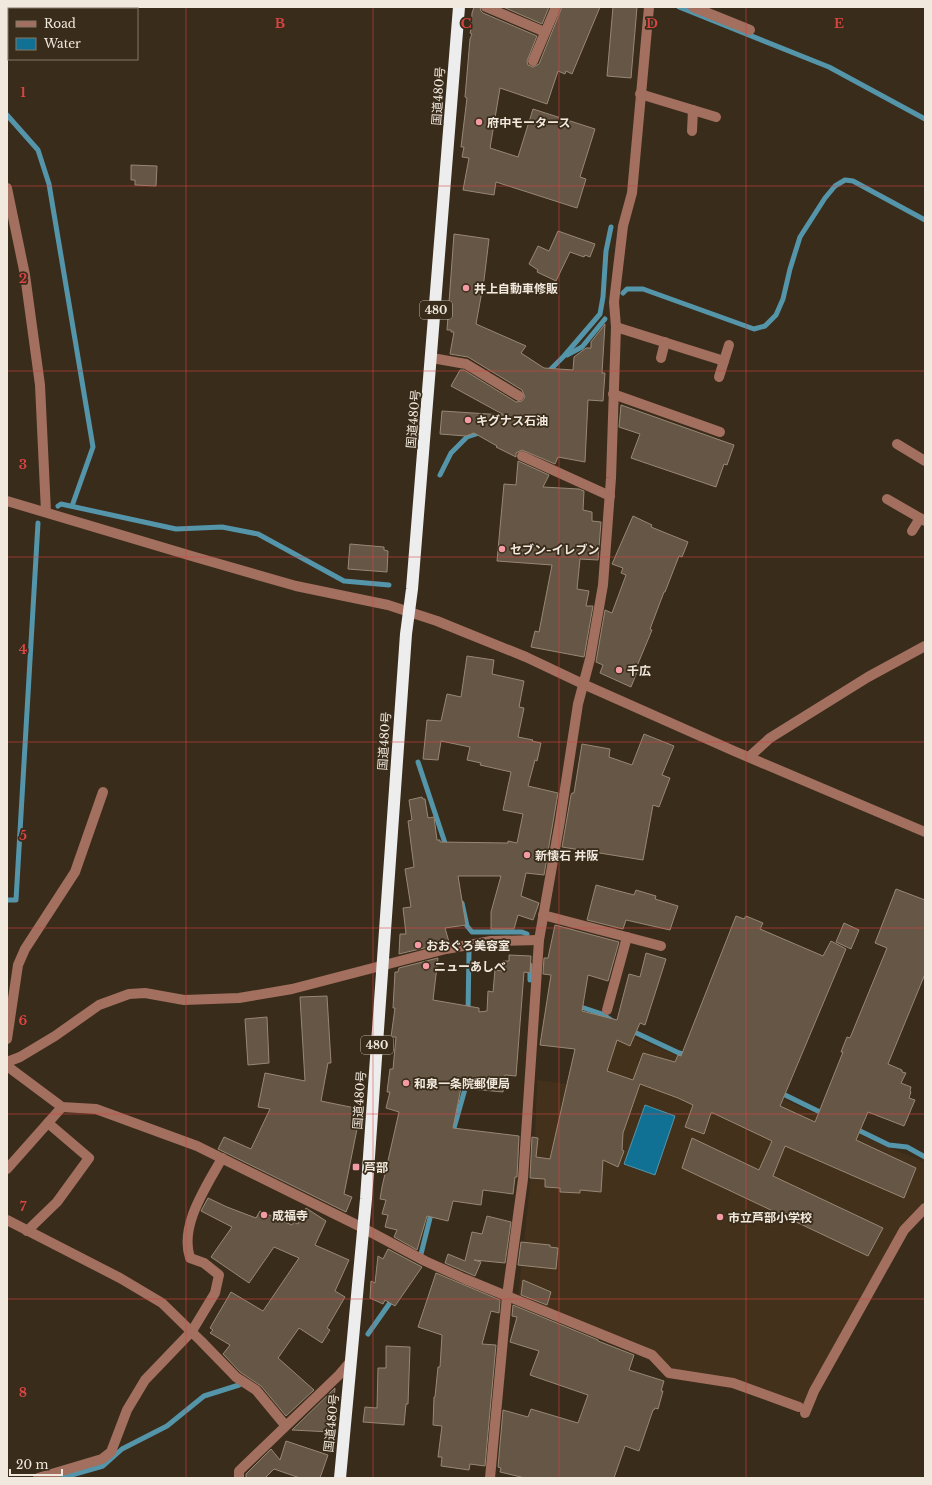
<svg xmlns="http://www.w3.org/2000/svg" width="932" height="1485" font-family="'Libre Baskerville','Noto Sans JP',serif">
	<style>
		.built { fill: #43311b }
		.water { fill: #117194; stroke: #5495aa }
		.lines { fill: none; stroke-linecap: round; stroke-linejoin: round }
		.stream { stroke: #5495aa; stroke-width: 5 }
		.building { fill: #665645; stroke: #988775 }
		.minor { stroke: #a36f5f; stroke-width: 10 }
		.highway { stroke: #ededed; stroke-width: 12 }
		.grid { fill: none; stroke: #da4543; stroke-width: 1; stroke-opacity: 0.55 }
		.poi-dot { fill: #f49aa4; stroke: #392c1b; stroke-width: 1.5 }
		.labels { text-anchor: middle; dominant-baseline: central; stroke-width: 3.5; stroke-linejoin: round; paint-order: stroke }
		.shield { fill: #392c1b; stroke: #bab0a4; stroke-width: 1 }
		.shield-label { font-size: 11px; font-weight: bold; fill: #f2e9de }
		.street-label { font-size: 12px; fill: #f2e9de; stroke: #392c1b }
		.poi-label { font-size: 12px; font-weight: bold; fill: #f2e9de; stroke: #392c1b; text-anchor: start }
		.grid-label { font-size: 13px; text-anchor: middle; font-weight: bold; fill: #da4543; stroke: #392c1b; stroke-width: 3.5; stroke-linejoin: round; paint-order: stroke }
	</style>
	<rect width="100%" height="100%" fill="#392c1b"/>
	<path class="built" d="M604,1024L676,1055L716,1068L887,1147L925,1162V1206L903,1228L803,1406L672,1371L655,1351L518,1297L535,1139L537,1080L583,1086Z"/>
	<path class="water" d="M645,1105L675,1116L655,1175L624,1164Z"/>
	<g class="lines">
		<g class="stream">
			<path d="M679,7L829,67L925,119"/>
			<path d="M7,115L38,150L49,184L93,447L72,506"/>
			<path d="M623,293L627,289H643L754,329L765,326L776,315L783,299L790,269L800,237L825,198L835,186L845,180L853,181L925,220"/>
			<path d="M567,355L582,347L605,319"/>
			<path d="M548,372L564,356L600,314L603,297L606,251L611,227"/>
			<path d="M440,475L451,453L467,437L482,432"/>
			<path d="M58,506L61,504L176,529L222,527L258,534L344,581L389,585"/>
			<path d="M418,762L447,849"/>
			<path d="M7,900H16L38,523"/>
			<path d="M462,903L467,926L472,932H522L527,934"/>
			<path d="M530,980V965"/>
			<path d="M578,1006L602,1014L614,1022"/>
			<path d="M468,1013L469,952"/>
			<path d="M630,1030L679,1053L688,1055"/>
			<path d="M779,1092L824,1114"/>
			<path d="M854,1128L889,1145L907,1147L925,1157"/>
			<path d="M452,1135L465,1089V1083"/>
			<path d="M421,1254L432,1210"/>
			<path d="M368,1334L394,1297"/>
			<path d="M61,1478L103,1466L122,1449L167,1426L204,1396L239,1385"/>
		</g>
	</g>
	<g class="building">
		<path d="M474,7H480L481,11L483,13L537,36L527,61L528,65L533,67L539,64L562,7H600L572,74L566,71L565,74L558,71L547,104L500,88L490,148L518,157L533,109L595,129L580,177L586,179L577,208L496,182L494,195L463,190L469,158L462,157L464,147H461L467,98L465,97L470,39L472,34L470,33L471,29L472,13Z"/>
		<path d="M503,7H549L542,24Z"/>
		<path d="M613,7H637L631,78L607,76Z"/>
		<path d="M131,165L157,166L156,186L135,185V180H131Z"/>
		<path d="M558,231L595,244L590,257L585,255L584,257L570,252L556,281L537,272L538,270L529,264L538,246L549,251Z"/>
		<path d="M454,234L489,239L484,280L476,324L526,346L521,353L544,368L573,370L574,357L586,348H591V342L605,324L602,373H605L603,401L588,400L585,462L558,457L555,464L522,450L516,453V457L496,447L497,446L474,433L466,436L440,434L442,411L504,415L451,386L460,370H464L516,402L522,401L525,397L522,390L468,357L450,354L454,332H451V330H447Z"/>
		<path d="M621,405L734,445L727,465L724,464L716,487L631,458L640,434L619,427Z"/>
		<path d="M518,461L549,475L543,487L579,489L584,491L583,510L592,512V521L601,522L598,560L580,559L577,589L589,591L586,606H593L584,657L531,647L535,631L539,632L552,565L497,561L504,484L516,485Z"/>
		<path d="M633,516L652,525L651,527L688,542L682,557L679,556L665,592H664L650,629L652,630L637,666L639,667L631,687L600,673L603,665L596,662L605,610L612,613L626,575L621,573L623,568L612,564Z"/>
		<path d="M350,544L384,547V550L388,551L387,572L348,569Z"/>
		<path d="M467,656L494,660L492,674L524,681L519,707L524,708L518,737L533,740L532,741L541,743L537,761L535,760L528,786L558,793L544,875L526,873L521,896L539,903L538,906L533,920L518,915L514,929H491V912L501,876H458L466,925L445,928L449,942L399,954L400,934H406L403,908L411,907L405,869L414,867L408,821L412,820L409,800L422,797L423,799H425L428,818L434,817L437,840H440V842L508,843V841L517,843L523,814L503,810L511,772L480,765L481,763L467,760L470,747L441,741L438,760L423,759L427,720L441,721L447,694L461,697Z"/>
		<path d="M644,734L674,746L662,775L670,778L659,807L653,805L643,860L562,847L571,795L572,793H574L582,744L610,749L609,757L632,765Z"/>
		<path d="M596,885L634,895L636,890L656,896L655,899L678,906L670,930L626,920L623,929L587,920Z"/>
		<path d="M896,889L925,900V974L888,1064L902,1070V1072L906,1073L901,1083L911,1087L910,1091L911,1092L909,1098L915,1100L904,1126L868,1112L856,1140L916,1168L904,1198L785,1146L773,1176L883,1228L868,1256L682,1168L692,1138L759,1170L772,1141L713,1113H711L704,1134L685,1127L693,1105L678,1098L640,1084L623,1133L622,1150L624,1151L618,1167L603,1160L601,1192L580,1190V1193L560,1192V1188L545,1187V1179L530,1178L532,1137L538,1138L536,1157L550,1159L575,1049L540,1045L551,975L543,974L544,958H548L555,925L619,942L608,981L588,975L582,1011L617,1020L629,974L640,977L646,953L666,959L645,1025L640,1023L630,1046L617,1040L607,1071L633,1080L643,1053L675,1062L678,1055L681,1056L736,916L744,919L746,916L763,923L760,929L823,956L831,941L846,949L780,1106L815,1122L843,1052H841L847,1037L850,1038L887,948L875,943Z"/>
		<path d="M844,923L859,930L851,949L836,942Z"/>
		<path d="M509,955L531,956L530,973L524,972L516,1076L505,1075L503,1092L461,1088L453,1128L519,1136L517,1177H515L513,1194L483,1190L481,1205L453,1201L448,1221L427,1216L417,1250L394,1237L397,1230L385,1227L388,1215L382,1214L386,1200L380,1199L382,1187L399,1112L386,1108L390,1092H387L390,1069H393L396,1037H391L395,1008H393L395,972H398L399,968L438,958L433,1000L479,1008V1012L487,1011L488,991L493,992L495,970L502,971L503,961H509Z"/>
		<path d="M327,996L331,1063H328L321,1101L355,1108L352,1123L358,1124L344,1194L352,1197L346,1212L218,1149L224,1137L251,1149L270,1109L258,1107L265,1073L305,1081L300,997Z"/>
		<path d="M267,1017L269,1063L248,1065L245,1019Z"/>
		<path d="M208,1198L227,1207L256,1218L260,1211L292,1225L294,1222L298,1224L306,1208L326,1221L315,1245L349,1260L335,1291L345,1297L327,1328L330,1330L322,1343L299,1328L278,1358L314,1390L286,1416L261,1386L240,1372L223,1354L230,1345L210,1333L213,1330L210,1328L231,1292L263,1311L299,1258L274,1247L249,1283L211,1257L232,1227L201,1211Z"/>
		<path d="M487,1216L511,1222L505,1263L474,1260L481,1262L475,1276L445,1263L448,1254L465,1261L472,1232L482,1234Z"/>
		<path d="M521,1242L550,1245V1247L558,1248L556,1269L518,1265Z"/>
		<path d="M388,1249L422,1267L395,1306L385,1300L383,1304L370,1298L371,1281L375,1283L378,1256L383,1259Z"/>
		<path d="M436,1273L500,1300L499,1313L491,1311L482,1344L496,1345L485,1466L470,1464L469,1470L441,1466L442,1457H438L442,1426L433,1425L434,1397H435L438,1367H440L442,1335L418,1327Z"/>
		<path d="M523,1280L551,1292L547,1305L521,1295Z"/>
		<path d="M513,1305L598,1340V1341L634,1355L629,1370L664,1381L661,1391H663L658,1409L655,1408L654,1410H653L639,1451L625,1446L614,1478H525L500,1472L501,1468L498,1467L503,1410L528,1417L531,1409L578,1423L588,1395L530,1375L539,1351L510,1342L517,1317L512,1316Z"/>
		<path d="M386,1346L410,1347L408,1404H406L404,1425L363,1422L365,1407L377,1408L378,1368H386Z"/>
		<path d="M335,1388L331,1432L292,1430Z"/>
		<path d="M286,1441L328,1455L320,1478H300L274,1469L265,1478H246V1474L271,1449L280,1460Z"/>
	</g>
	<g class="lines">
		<g class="minor">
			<path d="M486,7L545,32"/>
			<path d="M693,7L750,30"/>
			<path d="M533,61L556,7"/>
			<path d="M640,94L716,117"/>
			<path d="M692,131L693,110"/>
			<path d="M7,188L25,275L40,385L46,512"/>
			<path d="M616,327L724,361"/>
			<path d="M432,358L466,364L519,396"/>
			<path d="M661,358L665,342"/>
			<path d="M719,377L729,345"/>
			<path d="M613,394L720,432"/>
			<path d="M897,444L925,461"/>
			<path d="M522,456L610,496"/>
			<path d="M887,499L925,521"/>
			<path d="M7,501L195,557L296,586L388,605L437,621L526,657L583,684L734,751L925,832"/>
			<path d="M912,531L920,518"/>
			<path d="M749,757L770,738L868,677L925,646"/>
			<path d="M543,915L661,946"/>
			<path d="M607,1010L627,937"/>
			<path d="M7,1039L18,965L25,949L75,872L103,792"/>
			<path d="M7,1062L20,1057L55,1036L99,1005L129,994L145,993L184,1000L239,998L292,989L446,949L491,941L539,940"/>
			<path d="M7,1066L62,1107L96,1109L197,1146L363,1228L425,1261L465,1279L652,1355L669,1373L733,1383L799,1407"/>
			<path d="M7,1169L62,1107"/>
			<path d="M7,1220L120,1278L162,1303L201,1341L236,1377L256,1390L285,1425"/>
			<path d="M27,1231L57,1202L89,1158L48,1123"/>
			<path d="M805,1413L814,1391L904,1230L925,1208"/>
			<path d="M38,1478L102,1459L111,1452L127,1410L145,1380L192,1331L215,1293L219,1275L204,1263L190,1258C179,1225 207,1186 222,1158"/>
			<path d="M239,1478V1471L339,1375L351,1361"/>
			<path d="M490,1478L507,1296L523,1179L539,940L560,821L578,704L590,659L603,585L611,478L616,327L614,302L623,226L632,193L649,7"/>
		</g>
		<path class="highway" d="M340,1478L366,1199L406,634L412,589L459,7"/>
	</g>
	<path class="grid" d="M186,7V1478M373,7V1478M559,7V1478M746,7V1478M7,186H925M7,371H925M7,557H925M7,742H925M7,928H925M7,1114H925M7,1299H925"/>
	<g class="poi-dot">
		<circle cx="479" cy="122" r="4"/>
		<circle cx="466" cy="288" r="4"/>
		<circle cx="468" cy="420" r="4"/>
		<circle cx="502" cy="549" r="4"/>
		<circle cx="619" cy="670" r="4"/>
		<circle cx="527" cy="855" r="4"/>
		<circle cx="418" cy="945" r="4"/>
		<circle cx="426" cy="966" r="4"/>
		<circle cx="406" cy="1083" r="4"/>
		<rect x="352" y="1163" width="8" height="8" rx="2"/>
		<circle cx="264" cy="1215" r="4"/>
		<circle cx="720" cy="1217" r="4"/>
	</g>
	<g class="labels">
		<g class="shield">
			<rect x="420" y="301" width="32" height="18" rx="3"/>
			<rect x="361" y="1036" width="32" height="18" rx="3"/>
		</g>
		<g class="shield-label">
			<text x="436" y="310">480</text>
			<text x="377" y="1045">480</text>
		</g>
		<g class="street-label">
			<text transform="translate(438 96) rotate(-86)">国道480号</text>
			<text transform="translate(413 419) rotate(-85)">国道480号</text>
			<text transform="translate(384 741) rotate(-86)">国道480号</text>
			<text transform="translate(359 1100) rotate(-86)">国道480号</text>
			<text transform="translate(331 1423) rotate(-84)">国道480号</text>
		</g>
		<g class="poi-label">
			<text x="487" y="122">府中モータース</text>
			<text x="474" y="288">井上自動車修販</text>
			<text x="476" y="420">キグナス石油</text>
			<text x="510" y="549">セブン-イレブン</text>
			<text x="627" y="670">千広</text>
			<text x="535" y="855">新懐石 井阪</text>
			<text x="426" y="945">おおぐろ美容室</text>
			<text x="434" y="966">ニューあしべ</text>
			<text x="414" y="1083">和泉一条院郵便局</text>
			<text x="364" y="1167">芦部</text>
			<text x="272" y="1215">成福寺</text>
			<text x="728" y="1217">市立芦部小学校</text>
		</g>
	</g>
	<g class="grid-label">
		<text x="280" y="28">B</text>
		<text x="466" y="28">C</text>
		<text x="652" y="28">D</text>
		<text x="839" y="28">E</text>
		<text x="23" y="97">1</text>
		<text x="23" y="283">2</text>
		<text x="23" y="469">3</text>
		<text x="23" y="654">4</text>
		<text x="23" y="840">5</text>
		<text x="23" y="1025">6</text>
		<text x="23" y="1211">7</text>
		<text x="23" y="1397">8</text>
	</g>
	<rect width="932" height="1485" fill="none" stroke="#f2e9de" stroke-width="16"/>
	<rect x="8" y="8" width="130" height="52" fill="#392c1b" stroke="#837869"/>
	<rect x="16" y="21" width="20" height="6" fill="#a36f5f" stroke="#837869"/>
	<text x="44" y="28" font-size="12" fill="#f2e9de">Road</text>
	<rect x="16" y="38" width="20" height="12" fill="#117194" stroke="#837869"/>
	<text x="44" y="48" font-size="12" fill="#f2e9de">Water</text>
	<path d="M10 1469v6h52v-6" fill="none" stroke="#f2e9de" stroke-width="2"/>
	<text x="16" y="1469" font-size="12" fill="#f2e9de" stroke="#392c1b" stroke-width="3" paint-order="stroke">20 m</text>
</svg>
